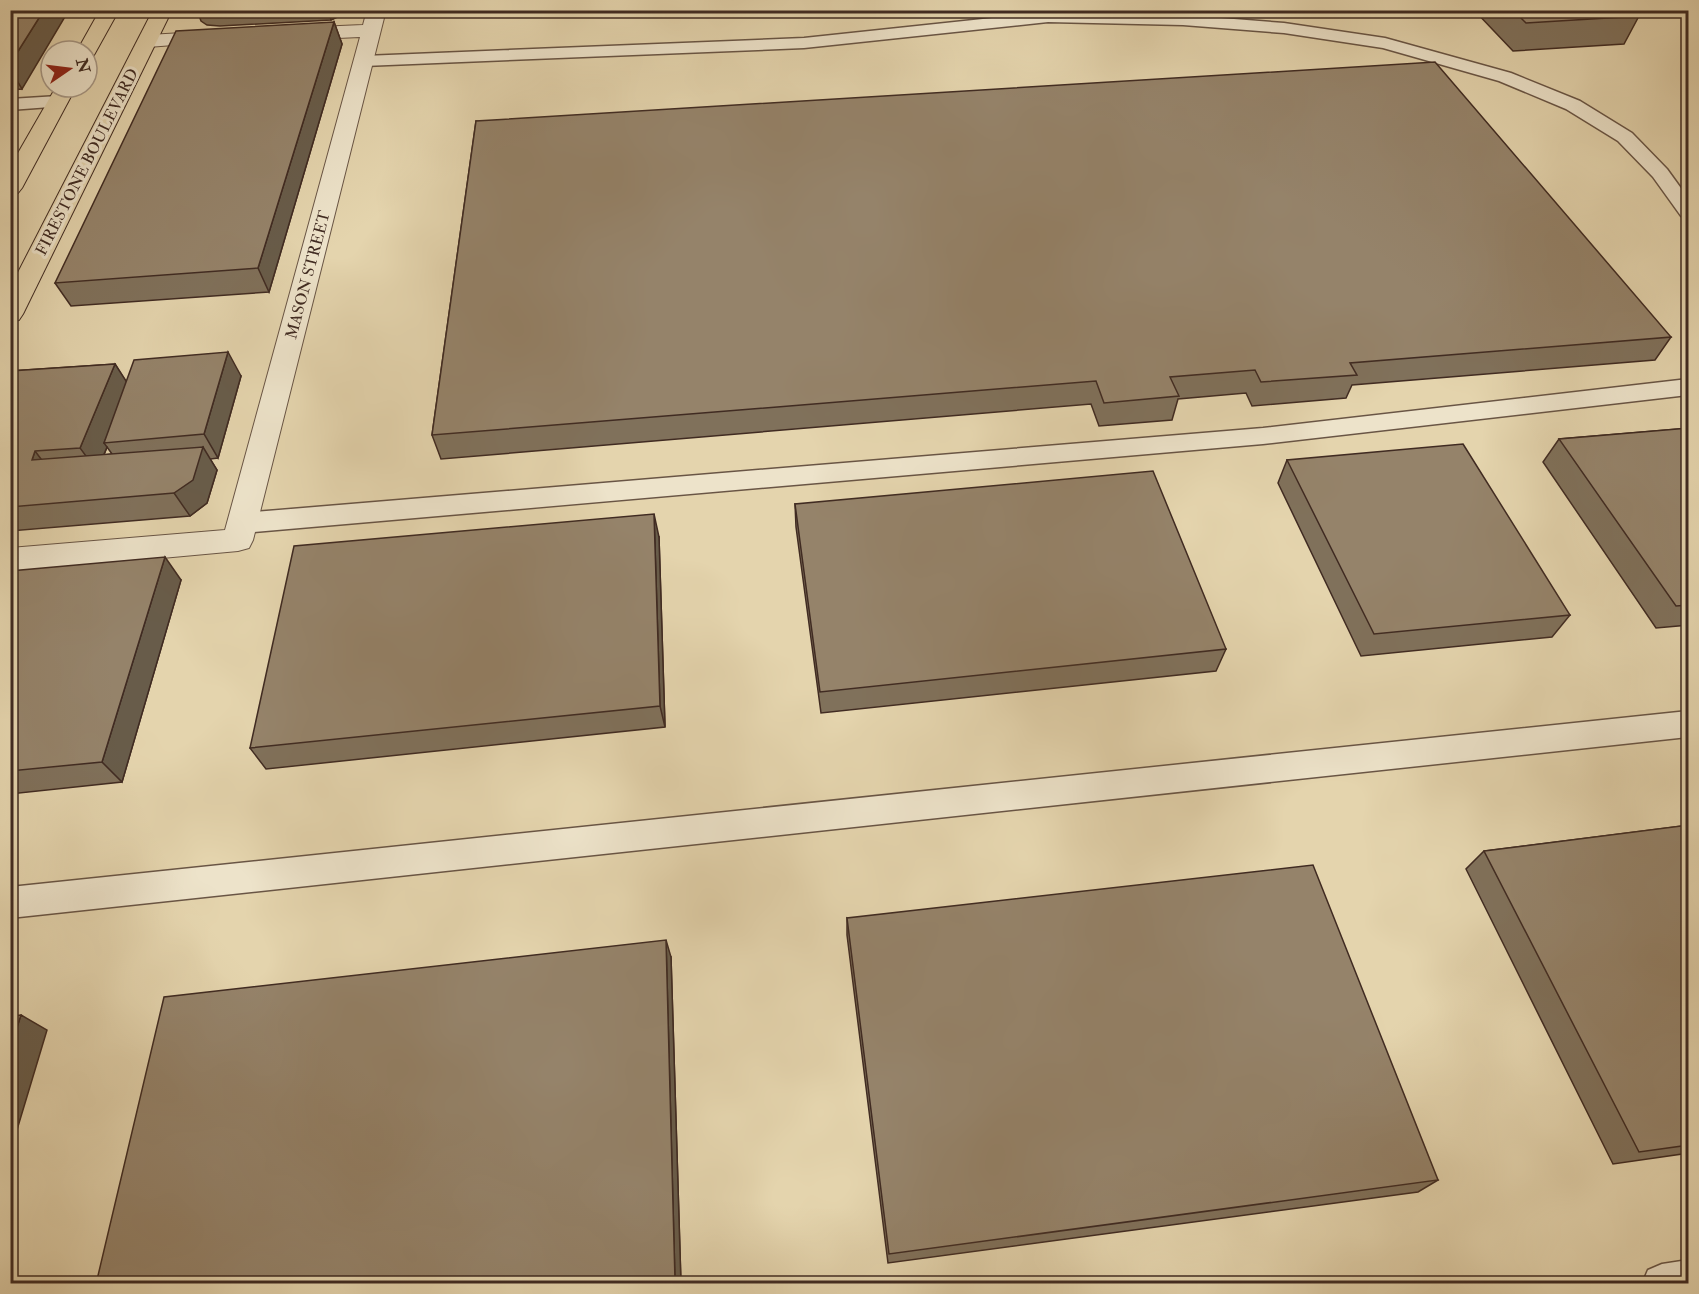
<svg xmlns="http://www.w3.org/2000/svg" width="1699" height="1294" font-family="'IM FELL Double Pica',serif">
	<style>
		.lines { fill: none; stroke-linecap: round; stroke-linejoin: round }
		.lane-casing { stroke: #695545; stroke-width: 3 }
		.street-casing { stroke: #695545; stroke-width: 2 }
		.primary-casing { stroke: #402b22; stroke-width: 2 }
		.lane { fill: #ede3ca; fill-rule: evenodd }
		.street { fill: #ede3ca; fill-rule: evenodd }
		.primary { fill: #e4d4ad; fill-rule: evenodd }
		.wall { fill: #80715b; stroke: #402b22; stroke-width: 1.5; fill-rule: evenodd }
		.shaded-wall { fill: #685c4a; stroke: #402b22; stroke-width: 1.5 }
		.building { fill: #95836a; stroke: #402b22; stroke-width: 1.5 }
		.labels { text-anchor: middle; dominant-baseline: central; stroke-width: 6; stroke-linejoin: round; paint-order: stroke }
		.far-street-label { font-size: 16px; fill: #402b22; stroke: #ede3ca }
	</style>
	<rect width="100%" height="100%" fill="#e4d4ad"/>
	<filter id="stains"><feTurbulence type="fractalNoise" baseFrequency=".00333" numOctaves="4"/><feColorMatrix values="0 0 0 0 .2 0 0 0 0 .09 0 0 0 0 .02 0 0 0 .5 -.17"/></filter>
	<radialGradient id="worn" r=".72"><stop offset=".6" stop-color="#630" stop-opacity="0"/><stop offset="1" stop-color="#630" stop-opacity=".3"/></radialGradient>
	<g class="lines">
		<g class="lane-casing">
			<g id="lane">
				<path d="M1048,12L1183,15L1284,23L1385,38L1511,73L1580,101L1632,133L1667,169L1688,198V218L1681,216L1653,177L1618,141L1566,109L1499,81L1383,48L1284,33L1183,25L1048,22L804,48L364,66L358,65L355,61L358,57L364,56L804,38Z"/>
				<path d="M58,96L64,98L67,102L64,106L10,110V99Z"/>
				<path d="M1688,379V395L1263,444L243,533L234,530L230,523L234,516L243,513L1263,428Z"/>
				<path d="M1688,711V737L10,918V887Z"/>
				<path d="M1688,1260V1284H1642L1648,1270L1662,1264Z"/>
			</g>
		</g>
		<g class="street-casing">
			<g id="street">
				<path d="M367,10H386L253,540L249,548L238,551L10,572V548L225,530L360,37L293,40L286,38L283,34L286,30L293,28L363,25Z"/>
				<path d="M218,31L225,33L228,37L225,41L148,47L141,45L138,41L141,37L148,35Z"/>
			</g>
		</g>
		<g class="primary-casing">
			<g id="primary">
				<path d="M100,10H119L94,55L87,57V51H77Z"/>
				<path d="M153,10H172L23,314L19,320L10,322V288Z"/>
				<path d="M56,87H76L22,188L18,193L10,195V167Z"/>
			</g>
		</g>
		<use href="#lane" class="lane"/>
		<use href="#street" class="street"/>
		<use href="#primary" class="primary"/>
	</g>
	<g class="wall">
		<path d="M10,10L22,89L10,90Z"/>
		<path d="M197,10H349L348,12L331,20L220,26L207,25L201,21Z"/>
		<path d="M1474,10H1632L1639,16L1624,44L1513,51Z"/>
		<path d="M334,22L342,44L269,292L71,306L55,283Z"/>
		<path d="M476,121L1671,337L1655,360L1352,385L1346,398L1252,406L1246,393L1178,399L1172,420L1099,426L1091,404L441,459L432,435Z"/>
		<path d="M115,364L126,382L241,376L218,458L210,459L217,470L207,503L190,516L10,531V371ZM107,447L112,454L104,455Z"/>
		<path d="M1689,428V625L1656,628L1543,462L1559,439Z"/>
		<path d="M1287,460L1570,615L1552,637L1361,656L1278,483Z"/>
		<path d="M795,504L1226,649L1216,671L821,713L796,527Z"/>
		<path d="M659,537L665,727L266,769L250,748Z"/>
		<path d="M10,571L181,580L122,782L10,794Z"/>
		<path d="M1689,825V1153L1613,1164L1466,869L1484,851Z"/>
		<path d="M847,918L1438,1180L1418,1192L888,1263L847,935Z"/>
		<path d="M671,957L681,1284H96Z"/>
	</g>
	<g class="shaded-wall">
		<path d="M44,10H69L22,89L10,69V64Z"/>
		<path d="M328,10H349L348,12L331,20Z"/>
		<path d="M334,22L342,44L269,292L258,268Z"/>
		<path d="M228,352L241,376L218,458L204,434Z"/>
		<path d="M115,364L130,387L104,443L107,447L97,471L80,448Z"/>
		<path d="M203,447L217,470L207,503L190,516L174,493Z"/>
		<path d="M35,451L53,475L32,460Z"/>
		<path d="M654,514L659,537L665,727L660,706Z"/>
		<path d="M165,557L181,580L122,782L102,762Z"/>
		<path d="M666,940L671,957L681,1284H678L675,1280Z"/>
		<path d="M21,1015L47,1030L10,1153V1049Z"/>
	</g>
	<g class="building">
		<path d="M10,10H44L10,64Z"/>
		<path d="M1513,10H1632L1639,16L1526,23Z"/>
		<path d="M334,22L258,268L55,283L176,31Z"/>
		<path d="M1435,62L1671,337L1350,363L1357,375L1261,382L1255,370L1170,377L1179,396L1104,403L1096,381L432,435L476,121Z"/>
		<path d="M228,352L204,434L104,443L134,360Z"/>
		<path d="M115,364L80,448L35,451L32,460L203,447L193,480L174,493L10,507V371Z"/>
		<path d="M1689,428V605L1676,606L1559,439Z"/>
		<path d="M1463,444L1570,615L1374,634L1287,460Z"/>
		<path d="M1153,471L1226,649L820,692L795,504Z"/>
		<path d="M654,514L660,706L250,748L294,546Z"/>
		<path d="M165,557L102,762L10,771V571Z"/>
		<path d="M1689,825V1145L1639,1152L1484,851Z"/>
		<path d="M1313,865L1438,1180L889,1254L847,918Z"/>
		<path d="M666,940L675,1280L646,1284H96L164,997Z"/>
		<path d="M21,1015L10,1049V1016Z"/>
	</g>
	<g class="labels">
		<g class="far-street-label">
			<text transform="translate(87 162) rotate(-63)">FIRESTONE BOULEVARD</text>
			<text transform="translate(308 275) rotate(-75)">MASON STREET</text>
		</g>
	</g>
	<rect width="1699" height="1294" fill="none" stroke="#e4d4ad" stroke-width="36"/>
	<rect x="12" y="12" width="1675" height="1270" fill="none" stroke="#402b22" stroke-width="3"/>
	<rect x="18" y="18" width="1663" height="1258" fill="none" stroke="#402b22" stroke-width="1.5"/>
	<g transform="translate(69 69) rotate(76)"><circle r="28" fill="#ede3ca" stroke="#a89987" stroke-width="1.5"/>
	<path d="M0-4.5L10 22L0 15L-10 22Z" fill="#8f2418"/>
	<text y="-9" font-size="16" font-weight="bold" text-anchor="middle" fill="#402b22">N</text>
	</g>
	<rect width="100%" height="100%" filter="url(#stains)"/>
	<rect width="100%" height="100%" fill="url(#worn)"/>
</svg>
